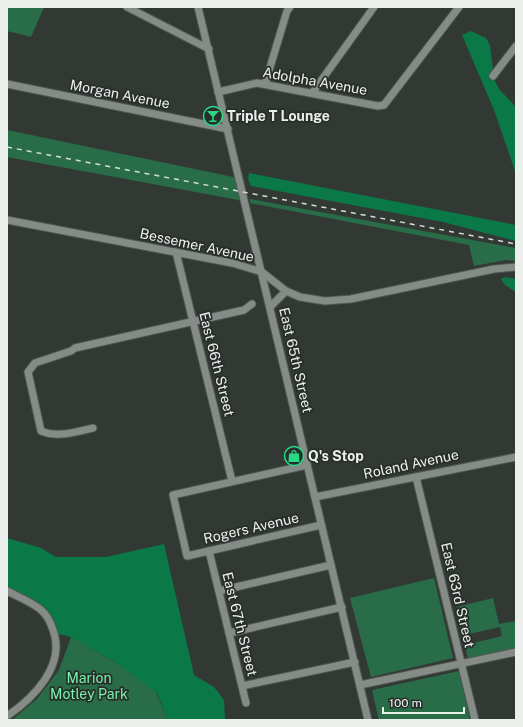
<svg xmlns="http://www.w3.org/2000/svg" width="523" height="727" font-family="'Public Sans',sans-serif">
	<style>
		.green { fill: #296d48 }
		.forest { fill: #0a7847 }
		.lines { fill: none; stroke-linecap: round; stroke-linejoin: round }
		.minor-casing { stroke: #515652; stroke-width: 9 }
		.minor { stroke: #858c88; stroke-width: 7 }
		.rail { stroke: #d6dbd7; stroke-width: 1.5; stroke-dasharray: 5 5; stroke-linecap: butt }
		.labels { text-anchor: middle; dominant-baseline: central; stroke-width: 3.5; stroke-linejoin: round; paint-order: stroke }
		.street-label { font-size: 14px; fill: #ecf0ed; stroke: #282e2a }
		.poi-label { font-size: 14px; font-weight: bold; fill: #ecf0ed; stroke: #282e2a; text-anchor: start }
		.park-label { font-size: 14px; fill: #79f4ad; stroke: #282e2a }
	</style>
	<rect width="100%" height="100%" fill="#323934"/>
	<g class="green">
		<path d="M7,7H44L31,37L7,31Z"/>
		<path d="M7,130L238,178L244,201L7,157Z"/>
		<path d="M250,199L516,248V261L506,260L474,266L469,245L250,203Z"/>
		<path d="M434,578L453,658L371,677L350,598Z"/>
		<path d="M493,598L499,624L516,621V649L468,659L465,645L502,636L500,627L464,635L457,607Z"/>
		<path d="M71,637L117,663L155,690L168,720H12L37,699L59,670Z"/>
		<path d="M459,671L470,720H379L372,690Z"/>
	</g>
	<g class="forest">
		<path d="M471,31L486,38L490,45L494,79L499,89L516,107V174L494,110L462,35Z"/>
		<path d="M249,173L516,225V241L443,222L251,186L248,179Z"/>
		<path d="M505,277L516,279V292L505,285L501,279Z"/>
		<path d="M7,538L41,548L56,557H106L164,544L194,675L214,687L224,700L225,720H168L157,693L117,663L71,637L54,633L40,610L7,591Z"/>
	</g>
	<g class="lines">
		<g class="minor-casing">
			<g id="minor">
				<path d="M127,7L209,49"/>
				<path d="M198,7L368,720"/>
				<path d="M493,76L516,46"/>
				<path d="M7,84L228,129"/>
				<path d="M265,84L287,11L290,7"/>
				<path d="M218,92L257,83L378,106L384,105L459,7"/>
				<path d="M313,92L374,7"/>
				<path d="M7,220L232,263L262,272L286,291L300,297L325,301L351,299L494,269L516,267"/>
				<path d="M176,252L232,481"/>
				<path d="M270,307L286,291"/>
				<path d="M93,428C77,432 57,438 41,431L28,372L35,363L71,351L75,348L244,310L252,304"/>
				<path d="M307,465L173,495L187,556L321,525"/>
				<path d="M416,477L475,720"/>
				<path d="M315,497L516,457"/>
				<path d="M209,551L246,703"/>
				<path d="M7,591C17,596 31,602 40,609C46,614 51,623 53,630C66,665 34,698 7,716"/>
				<path d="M219,591L331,565"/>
				<path d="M229,633L342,607"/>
				<path d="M360,685L516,652"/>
				<path d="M242,686L355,662"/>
			</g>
		</g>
		<use href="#minor" class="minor"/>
		<path class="rail" d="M7,147L516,244"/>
	</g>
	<defs>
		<g id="bar-ring" transform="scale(1)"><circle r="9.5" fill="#282e2a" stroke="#28d885" stroke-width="1.5"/><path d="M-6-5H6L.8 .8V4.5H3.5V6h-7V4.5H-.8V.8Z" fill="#28d885"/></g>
		<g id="shop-ring" transform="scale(1)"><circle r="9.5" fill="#282e2a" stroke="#28d885" stroke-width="1.5"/><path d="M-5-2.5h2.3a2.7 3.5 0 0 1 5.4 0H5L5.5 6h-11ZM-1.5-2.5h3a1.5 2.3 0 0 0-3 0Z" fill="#28d885"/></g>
	</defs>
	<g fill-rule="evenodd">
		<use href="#bar-ring" x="213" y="116"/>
		<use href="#shop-ring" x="294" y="456"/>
	</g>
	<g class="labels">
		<g class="street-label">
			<text transform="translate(315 81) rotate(10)">Adolpha Avenue</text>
			<text transform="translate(120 94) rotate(11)">Morgan Avenue</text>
			<text transform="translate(197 245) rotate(12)">Bessemer Avenue</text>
			<text transform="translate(296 360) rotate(77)">East 65th Street</text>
			<text transform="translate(217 364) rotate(76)">East 66th Street</text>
			<text transform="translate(411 464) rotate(-12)">Roland Avenue</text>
			<text transform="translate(251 528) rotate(-13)">Rogers Avenue</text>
			<text transform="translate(458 595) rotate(77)">East 63rd Street</text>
			<text transform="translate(240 624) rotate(76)">East 67th Street</text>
		</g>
		<g class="poi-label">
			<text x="227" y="116">Triple T Lounge</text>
			<text x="308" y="456">Q's Stop</text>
		</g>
		<g class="park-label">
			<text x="89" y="678">Marion<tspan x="89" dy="16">Motley Park</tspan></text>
		</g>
	</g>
	<rect width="523" height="727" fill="none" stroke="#ecf0ed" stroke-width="16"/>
	<path d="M383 707v6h81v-6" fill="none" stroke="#ecf0ed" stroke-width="2"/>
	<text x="389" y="707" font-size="12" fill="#ecf0ed" stroke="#282e2a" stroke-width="3" paint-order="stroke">100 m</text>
</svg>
